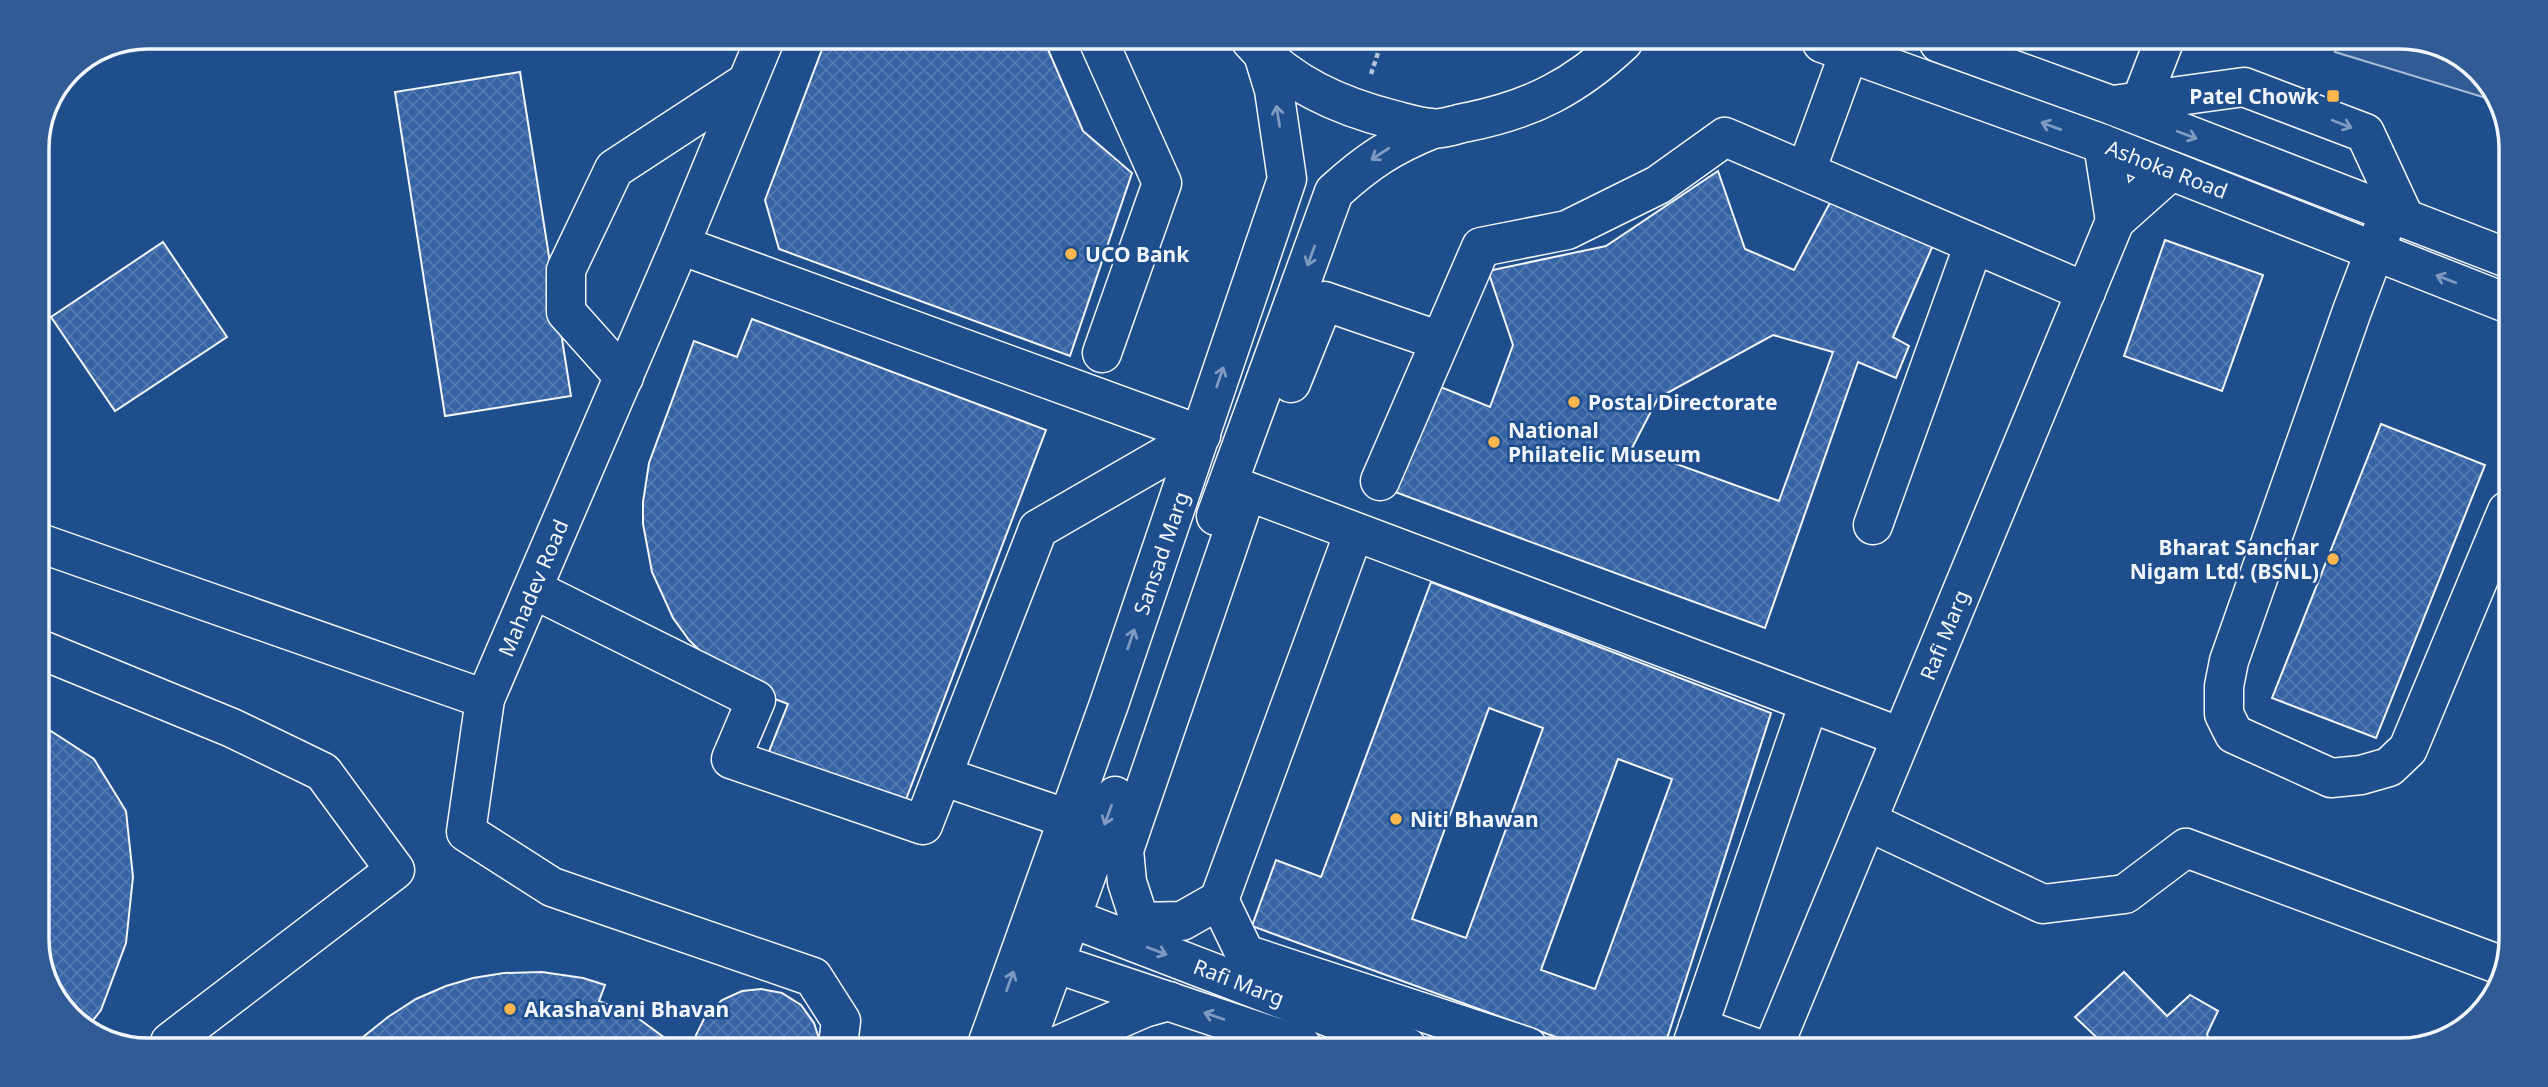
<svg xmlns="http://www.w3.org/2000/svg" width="2548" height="1087" font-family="'Noto Sans',sans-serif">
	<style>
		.park { fill: url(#park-crowns); stroke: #a8bbd7; stroke-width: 2 }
		.parking { fill: #305b95; stroke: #a8bbd7; stroke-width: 2 }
		.building { fill: url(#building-cross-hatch); stroke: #f2f6ff; stroke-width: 2; fill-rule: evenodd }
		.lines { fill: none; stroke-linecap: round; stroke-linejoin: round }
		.minor-casing { stroke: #f2f6ff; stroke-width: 41 }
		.major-casing { stroke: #f2f6ff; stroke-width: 41 }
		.path { stroke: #b3c4dc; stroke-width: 4.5; stroke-dasharray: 5 3.5; stroke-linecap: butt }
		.minor { stroke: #1f4e8c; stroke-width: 38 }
		.major { stroke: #1f4e8c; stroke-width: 38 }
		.fence { stroke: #f2f6ff; stroke-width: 2; stroke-dasharray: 9 3.5; stroke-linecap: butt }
		.oneway { stroke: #7e9ac0 }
		.poi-dot { fill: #ffb74d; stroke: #1f4e8c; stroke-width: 2.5 }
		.labels { text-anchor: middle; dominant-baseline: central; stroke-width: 5; stroke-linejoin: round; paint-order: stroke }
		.poi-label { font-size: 21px; font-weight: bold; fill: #f2f6ff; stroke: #1f4e8c; text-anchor: start }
		.street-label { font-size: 21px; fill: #f2f6ff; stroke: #1f4e8c }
		.rim { fill: none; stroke: #f2f6ff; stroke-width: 3.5 }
	</style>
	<defs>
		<pattern id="park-crowns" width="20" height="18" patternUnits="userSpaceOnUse" patternTransform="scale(1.75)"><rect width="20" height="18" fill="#245a82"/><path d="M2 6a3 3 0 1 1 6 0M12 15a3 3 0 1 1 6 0" fill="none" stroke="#447295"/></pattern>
		<pattern id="building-cross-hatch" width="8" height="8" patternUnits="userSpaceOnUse" patternTransform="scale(1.75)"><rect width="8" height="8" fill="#3563a3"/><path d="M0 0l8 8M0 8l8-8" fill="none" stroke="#537ab1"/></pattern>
	</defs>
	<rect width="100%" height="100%" fill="#1f4e8c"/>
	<path class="park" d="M1400,41L1491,42L1484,44L1421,47Z"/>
	<path class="parking" d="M2337,45H2442L2489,81L2496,101L2335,52Z"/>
	<g class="building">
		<path d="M826,39L1044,40L1083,131L1132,173L1070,356L779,249L765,200Z"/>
		<path d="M520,72L571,396L445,416L395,92Z"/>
		<path d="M1718,171L1745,249L1794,270L1832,199L1937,236L1893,337L1909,346L1896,378L1858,362L1765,628L1384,488L1426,381L1490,407L1513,345L1488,271L1606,246ZM1773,335L1833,352L1779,501L1632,448L1658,398Z"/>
		<path d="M2165,240L2263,275L2222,391L2124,356Z"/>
		<path d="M163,242L227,337L115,411L51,317Z"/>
		<path d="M752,319L1046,430L902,810L766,759L788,704L765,695L717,667L689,640L673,618L652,572L643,524V502L649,463L694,341L737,357Z"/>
		<path d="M2381,424L2485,465L2376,738L2272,698Z"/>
		<path d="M1431,582L1771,713L1664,1048L1583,1047L1252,926L1276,860L1321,877ZM1489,708L1543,728L1466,938L1412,919ZM1618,759L1672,779L1595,989L1541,970Z"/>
		<path d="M37,722L94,759L126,811L133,877L126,943L101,1010L87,1028L59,1006L37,947Z"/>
		<path d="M542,972L583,978L605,985L599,1001L635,1016L673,1044L369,1043L363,1037L388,1017L416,999L446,986L473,978L504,973Z"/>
		<path d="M2124,972L2167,1016L2190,995L2218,1011L2207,1034L2212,1050L2109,1049L2075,1017Z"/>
		<path d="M761,989L782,993L801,1005L814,1023L821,1045L695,1044L696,1035L706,1015L722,1000L742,991Z"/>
	</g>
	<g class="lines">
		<g class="minor-casing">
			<g id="minor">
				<path d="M765,39L680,245L485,699L466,832L552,887L813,977L841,1021L838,1045"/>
				<path d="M1098,40L1162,183L1102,353"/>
				<path d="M2141,101L2163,44"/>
				<path d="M2103,144L2115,221"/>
				<path d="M1806,171L1849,53"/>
				<path d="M2389,213L2352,311L2229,661L2224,686V714L2234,734L2331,778L2361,775L2389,767L2408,749L2507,511"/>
				<path d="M680,245L1201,435"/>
				<path d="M624,377L566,312V270L614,169L747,82"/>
				<path d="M1291,383L1324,301L1440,341"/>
				<path d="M1380,481L1481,247L1567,230L1658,185L1725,137L2086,292"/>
				<path d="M1216,516L1334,192C1368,161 1391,146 1433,129"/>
				<path d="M1873,525L1974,244"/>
				<path d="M1354,532L1219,900L1182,921L1140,922L1127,882L1124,850L1247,491L1901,737"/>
				<path d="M37,542L485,699"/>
				<path d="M533,589L756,700L731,759L923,825L1038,529L1201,435"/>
				<path d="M37,648L232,728L323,772L395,870L170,1042"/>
				<path d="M942,776L1068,819"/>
				<path d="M1867,821L2043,904L2125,894L2186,848L2503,966"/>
				<path d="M1219,900L1245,954L1528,1047"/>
				<path d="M1045,918H1071L1407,1047"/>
				<path d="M1054,963L1302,1046"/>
				<path d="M1698,1027L1756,1048"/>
				<path d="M987,1045L1109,704L1287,179L1274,90L1263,54"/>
				<path d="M1025,1045L1115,796"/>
				<path d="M1059,1045L1144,1008L1169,1001"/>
				<path d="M1691,1048L1809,703"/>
				<path d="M1773,1048L2115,221L2171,171"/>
			</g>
		</g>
		<g class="major-casing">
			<g id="major">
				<path d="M1251,41C1289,84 1339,106 1394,120C1406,123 1419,127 1431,128C1442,130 1456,124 1468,122C1532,109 1575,87 1623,42"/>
				<path d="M1822,43L2103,144L2509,304"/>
				<path d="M1939,43L2111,105L2510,259"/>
				<path d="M2113,105L2244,87L2365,133L2405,219"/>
			</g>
		</g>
		<path class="path" d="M1371,74L1382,41"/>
		<use href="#minor" class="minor"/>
		<use href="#major" class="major"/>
		<path class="fence" d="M1118,1046L1122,1034"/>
	</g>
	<defs><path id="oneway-shaft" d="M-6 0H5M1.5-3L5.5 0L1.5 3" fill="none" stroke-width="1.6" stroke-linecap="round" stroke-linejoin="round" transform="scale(1.75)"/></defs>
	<g class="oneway">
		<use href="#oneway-shaft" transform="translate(1278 116) rotate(-99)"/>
		<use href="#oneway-shaft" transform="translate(2342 124) rotate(21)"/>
		<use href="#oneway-shaft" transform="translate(2051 126) rotate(-160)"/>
		<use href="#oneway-shaft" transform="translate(2187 135) rotate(21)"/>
		<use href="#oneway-shaft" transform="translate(1380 154) rotate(147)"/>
		<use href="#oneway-shaft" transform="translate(1311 256) rotate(110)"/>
		<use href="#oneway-shaft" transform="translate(2446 279) rotate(-159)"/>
		<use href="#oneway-shaft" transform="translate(1220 377) rotate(-71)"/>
		<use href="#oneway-shaft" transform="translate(1131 639) rotate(-71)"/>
		<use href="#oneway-shaft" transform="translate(1108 815) rotate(110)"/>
		<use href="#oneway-shaft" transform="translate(1157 951) rotate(21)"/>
		<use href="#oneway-shaft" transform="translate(1010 981) rotate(-70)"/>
		<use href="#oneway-shaft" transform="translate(1214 1016) rotate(-161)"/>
	</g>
	<g class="poi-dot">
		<rect x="2326" y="89" width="14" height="14" rx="3.5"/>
		<circle cx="1071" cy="254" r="7"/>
		<circle cx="1574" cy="402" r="7"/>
		<circle cx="1494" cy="442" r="7"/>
		<circle cx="2333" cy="559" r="7"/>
		<circle cx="1396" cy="819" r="7"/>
		<circle cx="510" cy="1009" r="7"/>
	</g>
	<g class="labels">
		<g class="poi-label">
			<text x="2319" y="96" text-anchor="end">Patel Chowk</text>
			<text x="1085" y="254">UCO Bank</text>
			<text x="1588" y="402">Postal Directorate</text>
			<text x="1508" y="430">National<tspan x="1508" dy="24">Philatelic Museum</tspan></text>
			<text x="2319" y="547" text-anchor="end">Bharat Sanchar<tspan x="2319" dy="24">Nigam Ltd. (BSNL)</tspan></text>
			<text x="1410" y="819">Niti Bhawan</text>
			<text x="524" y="1009">Akashavani Bhavan</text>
		</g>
		<g class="street-label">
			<text transform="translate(2167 169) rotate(21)">Ashoka Road</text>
			<text transform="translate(1161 553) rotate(-71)">Sansad Marg</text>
			<text transform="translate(533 588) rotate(-67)">Mahadev Road</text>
			<text transform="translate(1944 635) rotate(-68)">Rafi Marg</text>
			<text transform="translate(1239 982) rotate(21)">Rafi Marg</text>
		</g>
	</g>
	<path d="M0 0H2548V1087H0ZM148 49H2400A99 99 0 0 1 2499 148V939A99 99 0 0 1 2400 1038H148A99 99 0 0 1 49 939V148A99 99 0 0 1 148 49Z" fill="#305b95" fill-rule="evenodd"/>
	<path class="rim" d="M148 49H2400A99 99 0 0 1 2499 148V939A99 99 0 0 1 2400 1038H148A99 99 0 0 1 49 939V148A99 99 0 0 1 148 49Z"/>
</svg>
